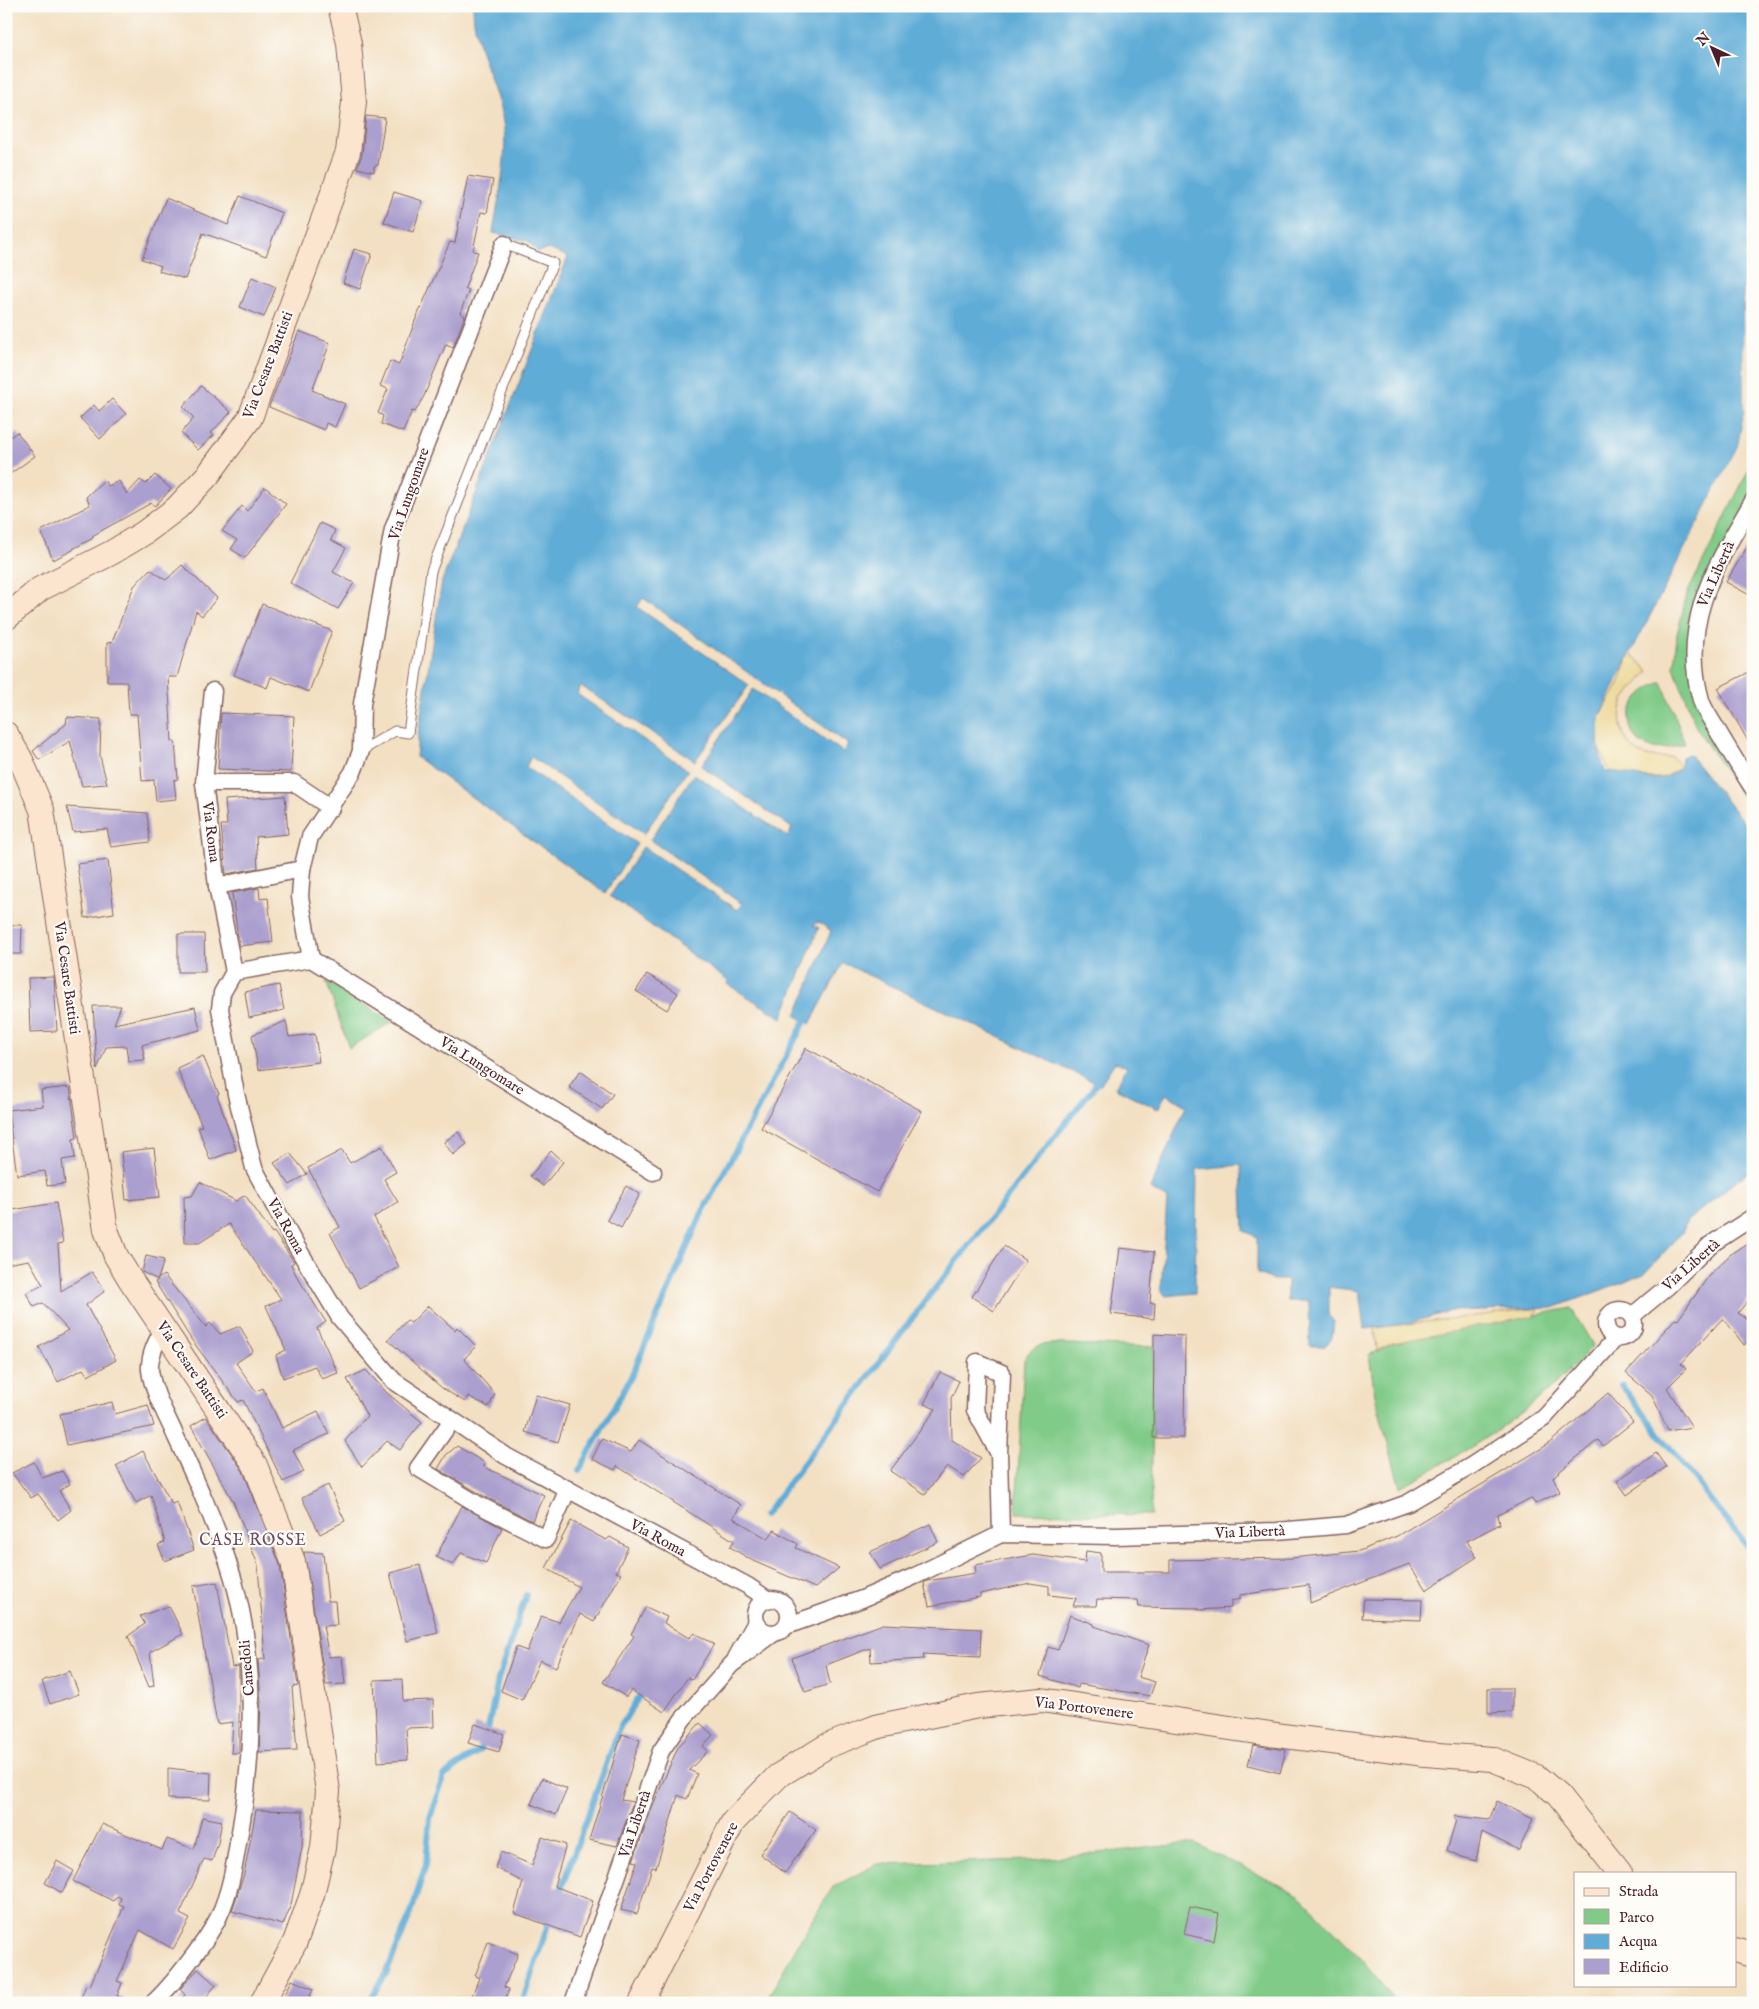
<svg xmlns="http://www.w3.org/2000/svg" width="1759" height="2009" font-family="'IM FELL English',serif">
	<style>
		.green { fill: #80cb88; stroke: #65755a }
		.sand { fill: #eeda9e; stroke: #9c7c64 }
		.water { fill: #5eacd7; stroke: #546681 }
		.pier { fill: #f3e0c3 }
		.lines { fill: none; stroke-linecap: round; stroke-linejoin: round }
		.stream { stroke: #5eacd7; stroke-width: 6 }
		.building { fill: #aa9fce }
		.lane-casing { stroke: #856360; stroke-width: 11 }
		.street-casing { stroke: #856360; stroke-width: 19 }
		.secondary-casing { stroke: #856360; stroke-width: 26 }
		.lane { stroke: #fff; stroke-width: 9 }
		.street { stroke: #fff; stroke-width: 16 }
		.secondary { stroke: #fce5cf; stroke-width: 24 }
		.labels { text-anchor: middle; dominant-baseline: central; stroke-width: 4.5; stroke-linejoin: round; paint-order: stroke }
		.street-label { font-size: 15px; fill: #4a1f2b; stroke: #fdfcf7 }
		.neighbourhood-label { font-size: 16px; letter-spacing: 1px; fill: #6c4c64; stroke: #fdfcf7 }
	</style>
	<rect width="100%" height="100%" fill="#fdfcf7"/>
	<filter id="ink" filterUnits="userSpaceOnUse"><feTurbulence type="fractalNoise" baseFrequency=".02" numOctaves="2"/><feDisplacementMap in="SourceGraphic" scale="10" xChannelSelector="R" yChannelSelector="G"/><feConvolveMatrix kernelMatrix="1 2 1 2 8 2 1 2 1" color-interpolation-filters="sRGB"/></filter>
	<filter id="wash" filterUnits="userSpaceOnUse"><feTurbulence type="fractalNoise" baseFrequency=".0096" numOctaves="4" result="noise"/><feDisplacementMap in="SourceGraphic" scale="20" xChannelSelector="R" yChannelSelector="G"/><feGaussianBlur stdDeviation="1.12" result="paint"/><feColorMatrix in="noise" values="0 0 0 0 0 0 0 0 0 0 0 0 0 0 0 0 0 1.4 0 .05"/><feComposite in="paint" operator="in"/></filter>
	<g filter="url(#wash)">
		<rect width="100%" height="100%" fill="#f3e0c3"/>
		<g class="green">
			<path d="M1753,461V496L1693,615L1706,720L1753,796V813L1696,727L1674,667L1677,634L1687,594Z"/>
			<path d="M1662,682L1685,743C1627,768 1607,703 1662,682Z"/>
			<path d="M326,981L392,1022L349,1048Z"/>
			<path d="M1571,1308L1593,1345C1538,1410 1474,1448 1400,1487L1375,1396L1369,1355L1393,1343Z"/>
			<path d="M1069,1344L1154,1347L1151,1515L1016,1513L1024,1360C1033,1341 1050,1344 1069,1344Z"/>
			<path d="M1194,1843L1299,1895L1353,1950L1397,2003H765L803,1935L833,1887L877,1864L1031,1860Z"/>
		</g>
		<g class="sand">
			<path d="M1630,653L1649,671C1642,680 1632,688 1626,697C1614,715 1622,745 1641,754C1652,758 1661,758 1672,757L1681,767L1664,778L1631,777L1610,771L1598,747L1600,717L1619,684Z"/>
			<path d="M1540,1308L1534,1316L1393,1343L1377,1351L1375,1328Z"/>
		</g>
		<path class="water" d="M473,6H1753L1752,201L1743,290L1744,414L1738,446L1624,666L1600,717L1598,747L1605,772C1632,768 1653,793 1681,767L1682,757L1689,754L1753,834V1168L1687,1221L1682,1233L1644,1274L1553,1308L1451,1311L1406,1324L1364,1329L1359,1291L1329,1287V1316L1334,1321L1332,1338L1325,1346H1310L1309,1301H1287V1280H1274L1257,1274V1237L1244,1231L1241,1165L1197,1169L1195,1293L1166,1296L1161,1291L1167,1198L1150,1189L1186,1106L1166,1094L1158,1109L1115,1088L1127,1067L1115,1062L1100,1085L843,963L810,1024L796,1016L831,931L819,922L813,925L819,928L782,1018L727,984L728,981L610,896L643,847L737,910L742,904L650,840L694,774L788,837L792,828L701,766L753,689L843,752L848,744L643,598L637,607L749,685L695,761L581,686L577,694L688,770L644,834L531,757L526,767L637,844L605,893L416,757L419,727L442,581L568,257L549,249L538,252L528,241L493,233C498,199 509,155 503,122C496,83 473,46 473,6Z"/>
		<path class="pier" d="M1745,311L1747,414L1740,446L1674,575L1672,574L1738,446L1744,414L1743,312Z"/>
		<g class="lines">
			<g class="stream">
				<path d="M1622,1386L1753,1554"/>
				<path d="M579,1471L632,1375L701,1215L805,1021"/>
				<path d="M764,1516L926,1300L1097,1083"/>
				<path d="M559,1895L619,1729L643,1690"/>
				<path d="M368,2003L386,1974L411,1913L426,1864L430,1818L444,1776L480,1750L488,1729L498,1680L526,1595"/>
				<path d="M522,2003L550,1919"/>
			</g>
		</g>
		<g id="blocks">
			<g class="building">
				<path d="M366,116L385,118L378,165L374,166V172L357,168L362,154Z"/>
				<path d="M468,176L493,180L487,213L481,212L473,251L478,252L465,288L469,290L460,313L465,316L453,347L446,344L424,396L415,412L412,411L403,432L381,424L383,416L378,413L388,389L380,386L390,361L399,365L415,321L450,242L455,243Z"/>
				<path d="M394,192L423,201L413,232L384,222Z"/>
				<path d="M240,196L282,213L266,256L203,233L185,279L159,271L161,266L142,259L166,198L228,225Z"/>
				<path d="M354,249L372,254L360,289L343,283Z"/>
				<path d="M252,277L276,287L264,317L240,307Z"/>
				<path d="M299,331L330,343L312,390L345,404L335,427L326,423L324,430L269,407Z"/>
				<path d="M201,386L231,412L211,433L214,435L198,450L181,433L194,418L183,407Z"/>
				<path d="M112,399L126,414L100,439L80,418L94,405L99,411Z"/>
				<path d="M17,432L35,456L6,477V440Z"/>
				<path d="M155,475L171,489L155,506L151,503L92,536L93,538L73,549V550L53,560L41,531L90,505L86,497L104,480L108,486L119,481L127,494L140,480L146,484Z"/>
				<path d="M265,487L286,504L245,558L231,549L237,540L222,531L242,506L247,511Z"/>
				<path d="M320,523L335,530L331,540L346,548L333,572L354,583L338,609L290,583Z"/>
				<path d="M1753,537V597L1726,582Z"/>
				<path d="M182,565L217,598L202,616L196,611L177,677H168L172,741H175L178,779L174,780L176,799L156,801L154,780L142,781L137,714H129L127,682H107V643L112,642L134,586L150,569L166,580Z"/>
				<path d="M262,604L332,631L309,692L271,677L267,688L234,675Z"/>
				<path d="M1753,670V750L1718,688Z"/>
				<path d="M221,713L294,716L291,772L218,769Z"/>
				<path d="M67,717L101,719L100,756L107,784L82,786L70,741L39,760L33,751L66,724Z"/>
				<path d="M285,796L288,834L256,837L258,868L226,874L221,825H227L225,800Z"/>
				<path d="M67,807L147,813L150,842L111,847L107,829L73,832Z"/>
				<path d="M108,860L114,913L85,918L77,864Z"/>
				<path d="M259,888L260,899L268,898L273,942L239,946L232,893Z"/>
				<path d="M6,925H22L21,954H6Z"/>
				<path d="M178,934H204L205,972H178Z"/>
				<path d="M647,974L678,993L667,1010L636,991Z"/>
				<path d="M54,977L57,1031L30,1032L28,978Z"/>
				<path d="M279,985L284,1010L249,1018L245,992Z"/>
				<path d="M93,1006H121L114,1024L195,1007L200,1030L142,1045L145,1060L128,1061L126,1046L106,1047L97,1070Z"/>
				<path d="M286,1021L289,1037L315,1034L319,1062L258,1070L252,1035Z"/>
				<path d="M806,1048L922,1111L877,1192L761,1128Z"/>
				<path d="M203,1056L219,1094L217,1095L236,1150L210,1160L198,1127L202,1126L177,1068Z"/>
				<path d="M580,1071L613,1094L602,1109L569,1087Z"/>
				<path d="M70,1087L77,1138L73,1139L75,1158L62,1160L65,1184L47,1186L45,1171L17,1175L8,1110L43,1106L41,1090Z"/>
				<path d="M458,1132L467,1144L453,1155L444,1142Z"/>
				<path d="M382,1146L396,1172L384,1179L398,1202L374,1217L399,1267L359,1288L330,1233L340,1227L308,1168L342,1150L350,1163Z"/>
				<path d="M154,1148L160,1197L126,1200L121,1152Z"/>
				<path d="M551,1151L563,1162L543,1186L530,1176Z"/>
				<path d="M290,1153L307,1174L290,1185L274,1163Z"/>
				<path d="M200,1182L236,1201L245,1195L272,1233L274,1232L294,1262L291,1264L296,1275L326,1322L317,1328L338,1373L322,1379L315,1366L283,1378L276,1355L286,1350L266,1306L281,1299L229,1224L199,1243H185L184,1197L192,1196Z"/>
				<path d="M626,1186L640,1194L621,1228L607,1220Z"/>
				<path d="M56,1203L63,1243L58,1244L61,1291L92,1272L105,1291L86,1305L116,1360L88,1376L83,1369L58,1382L39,1347L68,1330L43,1303L34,1307L26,1293L43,1285L29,1260L6,1264V1211Z"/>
				<path d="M1753,1239V1294L1738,1313L1753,1322V1337L1744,1345L1723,1318L1681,1364L1686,1369L1667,1388L1692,1427L1668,1431L1652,1395L1626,1373L1675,1319L1678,1320L1710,1274L1732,1253Z"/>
				<path d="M1004,1246L1026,1260L994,1311L972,1297Z"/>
				<path d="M1120,1248L1154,1252L1150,1303H1155L1154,1319L1111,1314Z"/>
				<path d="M146,1256L164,1260L158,1279L164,1275L206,1327L210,1323L220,1334L240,1326L253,1351L236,1363L256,1391L263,1388L282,1428L318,1411L329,1434L293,1450L304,1472L283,1482L243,1400L238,1402L191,1339L155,1282L158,1280L142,1272Z"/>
				<path d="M428,1306L455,1330L457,1327L476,1346L464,1359L495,1394L489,1407L468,1396L465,1402L442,1388L388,1340L407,1320L411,1323Z"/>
				<path d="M1154,1334L1185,1336L1184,1438H1153Z"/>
				<path d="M366,1370L386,1392L422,1422L400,1450L387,1441L362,1467L345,1441L367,1416L347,1379Z"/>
				<path d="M940,1372L959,1381L951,1398L952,1440L981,1458L964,1477L947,1466L925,1494L890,1471L936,1409L924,1404Z"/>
				<path d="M1608,1393L1633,1422L1603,1446L1598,1440L1553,1477L1560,1492L1535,1504L1531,1498L1498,1515L1500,1524L1467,1541L1477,1557L1426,1590L1409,1564L1310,1603L1309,1585L1240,1595V1599L1231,1601V1608L1198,1610V1608L1139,1607L1138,1600L1097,1599L1096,1606H1073L1076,1598L1049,1595V1586L1030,1583L980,1594V1597L929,1606L924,1583L927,1581L976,1573L975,1565L1033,1555L1085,1562L1086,1551L1101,1553V1572H1170V1560L1292,1558L1359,1551L1397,1536L1547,1445Z"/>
				<path d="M536,1395L570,1405L558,1442L525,1432Z"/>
				<path d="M112,1402L115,1414L148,1405L154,1426L67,1445L60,1414Z"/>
				<path d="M206,1417L243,1471L280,1565L298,1686L292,1687L297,1750L259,1752L261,1702L258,1660L265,1659L258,1565L233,1501L191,1426Z"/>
				<path d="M602,1439L631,1452L639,1440L741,1505L733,1518L768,1539L774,1530L798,1544L796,1548L839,1568L815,1588L753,1561L730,1547L734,1541L617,1466L615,1470L592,1459Z"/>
				<path d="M457,1446L485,1463L484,1467L544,1495L532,1521L484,1496L438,1469L446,1455Z"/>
				<path d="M143,1451L172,1504L177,1502L194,1550L165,1561L158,1545L165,1542L151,1495L136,1503L116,1466Z"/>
				<path d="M1656,1453L1666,1467L1627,1495L1617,1481Z"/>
				<path d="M34,1462L42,1478L62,1471L70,1484L59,1491L71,1510L58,1520L38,1494L31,1498L12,1473Z"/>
				<path d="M328,1485L345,1521L320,1534L302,1498Z"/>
				<path d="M462,1506L502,1528L486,1563L461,1553L453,1565L436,1557Z"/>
				<path d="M571,1521L606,1540L610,1537L628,1547L616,1572L621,1574L594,1622L580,1614L556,1667L540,1660L522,1700L501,1691L516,1647L527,1651L541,1616L559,1622L579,1587L546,1568Z"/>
				<path d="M930,1524L938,1542L880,1569L870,1552Z"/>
				<path d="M304,1552L323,1553L328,1601H335L337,1625L323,1626L329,1657L342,1656L345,1684L326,1685Z"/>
				<path d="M420,1565L438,1633L407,1641L390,1573Z"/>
				<path d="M217,1582L232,1667L239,1666V1753H231L233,1722L217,1724L193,1586Z"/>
				<path d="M1364,1599L1422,1600L1421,1620L1362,1618Z"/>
				<path d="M169,1606L183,1634L150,1652L154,1686L149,1687L128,1636L145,1624L140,1616Z"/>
				<path d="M646,1607L667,1617L664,1623L689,1638L694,1633L714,1644L692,1680L688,1677L664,1712L631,1690L626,1697L603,1682L634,1636L631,1634Z"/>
				<path d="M1070,1615L1094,1624V1626L1149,1645L1138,1677L1155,1682L1150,1696L1079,1684L1078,1688L1040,1676L1048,1647L1058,1650Z"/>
				<path d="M883,1624L981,1629L980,1657L923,1654L924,1659L871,1662L870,1648L826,1665L830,1684L805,1692L792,1658Z"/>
				<path d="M70,1671L79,1694L50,1704L42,1681Z"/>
				<path d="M402,1679L403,1701L433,1700L434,1727L406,1728L408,1760L378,1762L374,1680Z"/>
				<path d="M1488,1688H1512V1712L1488,1713Z"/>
				<path d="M700,1723L713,1735L703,1746L708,1751L689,1770L697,1774L687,1799L678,1795L656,1868L652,1867L637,1914L621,1910L637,1862L633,1861L653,1805L678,1747Z"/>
				<path d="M475,1724L504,1734L499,1752L468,1743Z"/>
				<path d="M622,1734L640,1740L621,1800L633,1802L617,1846L589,1840Z"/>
				<path d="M1253,1745L1286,1750L1280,1773L1248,1765Z"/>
				<path d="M168,1768L211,1773L210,1800L168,1799Z"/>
				<path d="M542,1778L567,1789L556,1815L531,1804Z"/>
				<path d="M1497,1801L1533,1819L1519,1850L1482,1832L1476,1861L1461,1857L1447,1850L1456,1820L1454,1819V1816L1489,1820Z"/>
				<path d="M256,1810L303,1811L302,1847L290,1910H289L283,1925L232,1911L244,1874Z"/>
				<path d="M790,1812L816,1830L785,1873L760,1854Z"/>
				<path d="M202,1817L222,1821L218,1843L212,1861L204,1859L180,1914L190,1919L173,1949L140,1930L117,1981L122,1983L117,1996L130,2001V2003H79L86,1985L90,1986L124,1906L119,1904L121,1898L117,1896L113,1901L73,1881L102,1824L162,1850L167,1839L194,1849Z"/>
				<path d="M542,1837L566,1845L554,1886L593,1901L580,1937L514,1913L523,1882L495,1868L501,1852L532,1865Z"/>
				<path d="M57,1861L74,1871L62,1893L45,1883Z"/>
				<path d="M1190,1907L1219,1913L1214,1941L1184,1934Z"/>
				<path d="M488,1942L518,1954L504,1987L509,1989L504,2003H469L479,1978L475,1976Z"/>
				<path d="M198,1969L216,1985L201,2003H178L185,1995L180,1989Z"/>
				<path d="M292,1980L313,1989L307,2003H281Z"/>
			</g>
		</g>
	</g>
	<g filter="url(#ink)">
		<use href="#blocks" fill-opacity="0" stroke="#856360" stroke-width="1"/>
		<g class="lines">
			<g class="lane-casing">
				<path id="lane" d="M361,751L395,731L408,733L431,571L553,263L504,244"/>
			</g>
			<g class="street-casing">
				<g id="street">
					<path d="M1753,501C1716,565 1679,622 1701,700C1703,708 1709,716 1713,723C1726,745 1739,767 1753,788"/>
					<path d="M213,691L204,783L217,886L234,972"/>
					<path d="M204,783H294L331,808"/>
					<path d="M217,886L302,869"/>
					<path d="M311,959L300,897L302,869L310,837L353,772L361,751L362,704L393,529L504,244"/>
					<path d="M653,1172L311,959L234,972L222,993L220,1009L236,1094L254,1168L292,1239L340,1318L394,1381L506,1456L748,1586L767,1599"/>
					<circle cx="1620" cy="1324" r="14"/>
					<path d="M1632,1316L1667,1287L1710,1245L1753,1217"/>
					<path d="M452,1420L418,1468L479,1505L546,1539L568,1489"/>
					<path d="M999,1454L975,1410L977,1362L1002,1373L999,1454L1001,1534"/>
					<circle cx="772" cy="1616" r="17"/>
					<path d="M786,1626L862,1599L915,1576L1001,1534L1116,1536L1277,1531L1346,1525L1408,1503L1471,1466L1544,1418L1616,1338"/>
					<path d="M736,1658L756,1622"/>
					<path d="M153,2003C172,1986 209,1938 219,1916C230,1892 234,1868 238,1843C255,1752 258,1651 228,1562C214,1519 195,1478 176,1437C167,1416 153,1393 150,1370C149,1355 157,1340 164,1328"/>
					<path d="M573,2003L661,1751L683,1719L732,1664L774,1633"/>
				</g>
			</g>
			<g class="secondary-casing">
				<g id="secondary">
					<path d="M6,618L40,589L111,553L144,533L177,508L208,475L250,418L348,152L354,102L349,43L340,6"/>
					<path d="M6,734L21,760L42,810L106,1230L116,1256L130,1279L255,1465L293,1561L328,1791L323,1848L312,1895L295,1942L262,2003"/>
					<path d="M1735,1950L1753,1955"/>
					<path d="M641,2003L733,1822L778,1776L827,1746L858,1734L879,1726L978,1706L1041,1700L1284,1736L1425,1754L1492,1759L1537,1777L1558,1795L1620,1873"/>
				</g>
			</g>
			<use href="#lane" class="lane"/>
			<use href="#street" class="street"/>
			<use href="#secondary" class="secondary"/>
		</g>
	</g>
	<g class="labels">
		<g class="street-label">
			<text transform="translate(268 365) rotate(-69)">Via Cesare Battisti</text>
			<text transform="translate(409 494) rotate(-71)">Via Lungomare</text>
			<text transform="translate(1716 574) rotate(-66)">Via Libertà</text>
			<text transform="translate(211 832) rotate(83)">Via Roma</text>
			<text transform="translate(67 978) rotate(82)">Via Cesare Battisti</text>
			<text transform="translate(482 1066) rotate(32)">Via Lungomare</text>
			<text transform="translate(286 1226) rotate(61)">Via Roma</text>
			<text transform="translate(1691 1265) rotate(-41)">Via Libertà</text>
			<text transform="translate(192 1370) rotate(56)">Via Cesare Battisti</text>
			<text transform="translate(1250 1532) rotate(-2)">Via Libertà</text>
			<text transform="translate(658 1538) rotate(29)">Via Roma</text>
			<text transform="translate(247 1668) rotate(-95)">Canedoli</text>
			<text transform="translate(1084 1708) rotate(7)">Via Portovenere</text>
			<text transform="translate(635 1824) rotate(-71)">Via Libertà</text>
			<text transform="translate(711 1867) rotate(-62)">Via Portovenere</text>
		</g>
		<g class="neighbourhood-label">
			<text x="253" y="1541">CASE ROSSE</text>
		</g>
	</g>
	<rect width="1759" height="2009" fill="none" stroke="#fdfcf7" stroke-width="25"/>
	<rect x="1574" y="1872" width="162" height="115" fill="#fdfcf7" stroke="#b5a4a5"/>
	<rect x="1584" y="1888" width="25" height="8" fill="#fce5cf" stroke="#b5a4a5"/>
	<text x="1619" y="1896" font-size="15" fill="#4a1f2b">Strada</text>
	<rect x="1584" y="1909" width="25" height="15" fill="#80cb88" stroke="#b5a4a5"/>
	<text x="1619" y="1922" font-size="15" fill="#4a1f2b">Parco</text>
	<rect x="1584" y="1934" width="25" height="15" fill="#5eacd7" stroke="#b5a4a5"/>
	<text x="1619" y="1946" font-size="15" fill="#4a1f2b">Acqua</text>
	<rect x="1584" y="1959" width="25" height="15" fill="#aa9fce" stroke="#b5a4a5"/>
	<text x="1619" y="1972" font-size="15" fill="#4a1f2b">Edificio</text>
	<g transform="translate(1712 48) rotate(316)" stroke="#fdfcf7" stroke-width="4" paint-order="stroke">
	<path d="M0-4L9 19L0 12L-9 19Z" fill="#4a1f2b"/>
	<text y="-8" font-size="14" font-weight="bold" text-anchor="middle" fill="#4a1f2b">N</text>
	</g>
</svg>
